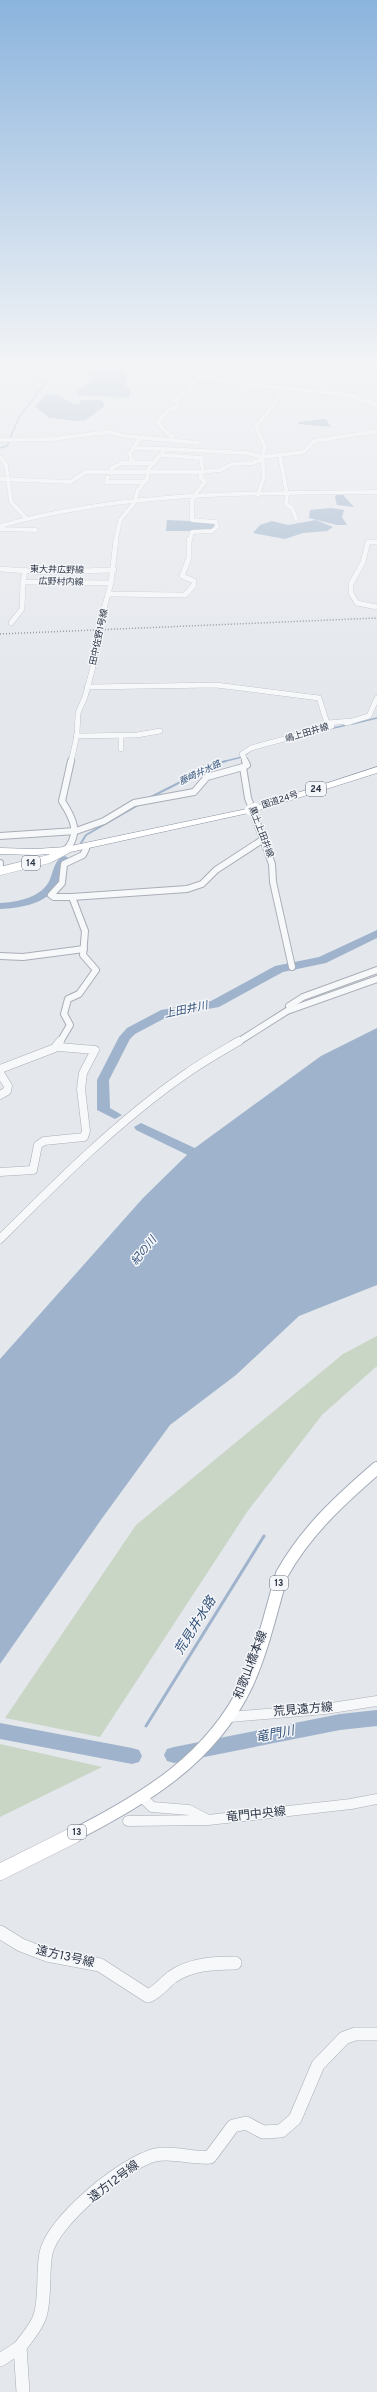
<svg xmlns="http://www.w3.org/2000/svg" width="377" height="2392" font-family="Overpass,'Noto Sans JP',sans-serif">
	<style>
		.green { fill: #c9d6c5 }
		.water { fill: #9fb4cc }
		.lines { fill: none; stroke-linecap: round; stroke-linejoin: round }
		.stream-far2 { stroke: #9fb4cc; stroke-width: 1.5 }
		.stream-far1 { stroke: #9fb4cc; stroke-width: 2 }
		.stream { stroke: #9fb4cc; stroke-width: 3 }
		.river { fill: #9fb4cc; fill-rule: evenodd }
		.minor-far5-casing { stroke: #a9aeb7; stroke-width: 4.5 }
		.minor-far4-casing { stroke: #a9aeb7; stroke-width: 5.5 }
		.minor-far3-casing { stroke: #a9aeb7; stroke-width: 8 }
		.minor-far2-casing { stroke: #a9aeb7; stroke-width: 9 }
		.minor-far1-casing { stroke: #a9aeb7; stroke-width: 11 }
		.minor-casing { stroke: #a9aeb7; stroke-width: 14 }
		.major-far2-casing { stroke: #a3abb8; stroke-width: 9 }
		.major-far1-casing { stroke: #a3abb8; stroke-width: 14 }
		.major-casing { stroke: #a3abb8; stroke-width: 17 }
		.highway-casing { stroke: #8b94a3; stroke-width: 1 }
		.minor-far5 { stroke: #f7f8fa; stroke-width: 4 }
		.minor-far4 { stroke: #f7f8fa; stroke-width: 5 }
		.minor-far3 { stroke: #f7f8fa; stroke-width: 6 }
		.minor-far2 { stroke: #f7f8fa; stroke-width: 8 }
		.minor-far1 { stroke: #f7f8fa; stroke-width: 10 }
		.minor { stroke: #f7f8fa; stroke-width: 13 }
		.major-far2 { stroke: #fff; stroke-width: 8 }
		.major-far1 { stroke: #fff; stroke-width: 12 }
		.major { stroke: #fff; stroke-width: 16 }
		.highway { fill: #fff; fill-rule: evenodd }
		.rail { stroke: #7d8696; stroke-width: 1.5; stroke-dasharray: 1 2; stroke-linecap: butt }
		.highway-bridge-casing { stroke: #8b94a3; stroke-width: 10; stroke-linecap: butt }
		.highway-bridge { stroke: #fff; stroke-width: 10 }
		.labels { text-anchor: middle; dominant-baseline: central; stroke-width: 3; stroke-linejoin: round; paint-order: stroke }
		.far-street-label { font-size: 9px; fill: #2b3445; stroke: #f4f6f9 }
		.far-water-label { font-size: 9px; font-style: italic; fill: #34527a; stroke: #f4f6f9 }
		.shield { fill: #f4f6f9; stroke: #676e7b; stroke-width: 1 }
		.shield-label { font-size: 9px; font-weight: bold; fill: #2b3445 }
		.water-label { font-size: 11px; font-style: italic; fill: #34527a; stroke: #f4f6f9 }
		.near-street-label { font-size: 12px; fill: #2b3445; stroke: #f4f6f9 }
		.near-water-label { font-size: 13px; font-style: italic; fill: #34527a; stroke: #f4f6f9 }
	</style>
	<rect width="100%" height="100%" fill="#e4e7ec"/>
	<g class="green">
		<path d="M377,1336V1366L322,1415L247,1512L100,1737L5,1718L136,1525L343,1354Z"/>
		<path d="M0,1744L102,1767L0,1817Z"/>
	</g>
	<g class="water">
		<path d="M93,365L124,369L125,374L128,375L126,385L131,390L129,398L77,395V391L92,380L91,376L85,374L92,369Z"/>
		<path d="M46,394C63,392 65,405 80,404L81,400H102L105,406L85,420L78,421L49,418L35,406Z"/>
		<path d="M326,419L331,427L298,424V422Z"/>
		<path d="M336,495H343L354,507L337,505L335,498Z"/>
		<path d="M331,508L344,510L342,517L347,525H337L309,518L310,510Z"/>
		<path d="M167,520L215,522L216,528L209,531H166Z"/>
		<path d="M316,520L333,527L327,531L303,533L285,539L253,533L260,525L272,521L288,525Z"/>
		<path d="M377,1028V1285L299,1316L236,1375L170,1425L103,1517L0,1664V1359L143,1198L192,1150L321,1056Z"/>
	</g>
	<g class="lines">
		<g class="stream-far2">
			<path d="M0,448L7,446L19,417L45,384L33,375L32,371L15,364"/>
			<path d="M352,724L377,718"/>
			<path d="M329,729L347,725"/>
			<path d="M222,762L242,757L249,752"/>
		</g>
		<g class="stream-far1">
			<path d="M149,798L216,764L226,761"/>
			<path d="M81,843L86,835L140,804"/>
		</g>
		<path class="stream" d="M146,1726L264,1536"/>
		<g class="river">
			<path d="M65,856L70,859C65,866 64,874 60,882C49,903 23,908 0,909V903C16,902 35,899 46,886C54,877 52,859 65,856Z"/>
			<path d="M377,930V938L326,963L283,972L219,1007L169,1016L135,1034L130,1039L109,1080L110,1108L122,1115L115,1119L97,1110V1080L119,1037L127,1028L161,1010L211,1001L275,966L319,957Z"/>
			<path d="M141,1123L212,1156L214,1159L207,1163L202,1162L136,1130L134,1127Z"/>
			<path d="M377,1710V1726L340,1730L174,1763L167,1761L164,1755L167,1749L174,1747L340,1714Z"/>
			<path d="M0,1723L132,1748L139,1750L142,1756L139,1762L132,1764L0,1739Z"/>
		</g>
		<g class="minor-far5-casing">
			<g id="minor-far5">
				<path d="M96,364L182,372L234,383L350,395L377,405"/>
				<path d="M223,364H244"/>
				<path d="M201,368L220,369"/>
				<path d="M220,370L240,371"/>
				<path d="M0,371L41,364"/>
				<path d="M211,379L217,376L223,364"/>
				<path d="M171,439L173,436L169,435L158,423C162,414 168,409 178,406L175,400L182,393L191,391L192,382L201,377"/>
				<path d="M0,440L52,439L108,432L126,436L198,443"/>
				<path d="M133,448L165,449"/>
				<path d="M161,455L201,458L203,472"/>
				<path d="M280,456L287,494L286,504L292,508L296,519"/>
				<path d="M0,457L6,465L11,502L26,518"/>
				<path d="M262,457L304,452L314,441L377,431"/>
				<path d="M137,464L131,460L130,453L140,438"/>
				<path d="M111,473L112,468L122,463H154"/>
				<path d="M108,477L106,482H145"/>
				<path d="M0,479L70,482L86,472H201L220,470L232,464L253,463L262,459"/>
				<path d="M258,495L264,476L262,457L265,447L256,426C275,404 286,394 288,364"/>
				<path d="M193,497L205,482L201,478V472"/>
				<path d="M0,526C126,491 248,493 377,492"/>
				<path d="M0,529L36,530"/>
				<path d="M116,540L120,520L134,503L138,490L147,479L149,468L165,449L247,453L262,457"/>
				<path d="M190,540L192,532L212,531L217,527L216,522L192,520V500L195,496"/>
			</g>
		</g>
		<g class="minor-far4-casing">
			<g id="minor-far4">
				<path d="M377,542H368L363,562L351,584V593L357,603L377,607"/>
				<path d="M0,569L42,572L114,570"/>
				<path d="M25,570L23,582L111,583"/>
				<path d="M109,594L185,595L194,585V581L182,576L189,558V539"/>
				<path d="M11,623L22,609L23,582"/>
				<path d="M87,687L216,685L319,698L327,723L351,721"/>
				<path d="M346,723L369,716L377,698"/>
				<path d="M76,736L137,735L160,731"/>
				<path d="M121,736V749"/>
				<path d="M71,762L77,735L78,713L85,697L93,667L99,627L111,583L116,539"/>
				<path d="M246,762L242,754L251,748L332,726"/>
			</g>
		</g>
		<g class="minor-far3-casing">
			<g id="minor-far3">
				<path d="M243,767L247,765L245,761"/>
				<path d="M0,836L76,831L104,821L134,803L194,792L207,777L243,767L248,798L272,864L273,882L292,967"/>
				<path d="M66,850C81,833 73,818 62,801L71,761"/>
				<path d="M0,863V865"/>
				<path d="M72,897L187,889L202,884L216,870L262,840"/>
				<path d="M0,956L23,957L84,949"/>
				<path d="M289,1006L303,997L377,970"/>
				<path d="M60,1042L70,1025L64,1014L68,999L79,994L96,970L83,955L85,931L72,897H54L51,895L62,883L64,864L83,855L86,849"/>
				<path d="M238,1042L287,1011L377,979"/>
			</g>
		</g>
		<g class="minor-far2-casing">
			<g id="minor-far2">
				<path d="M0,1069L55,1048L60,1041"/>
				<path d="M0,1073L8,1086L7,1091L0,1095"/>
				<path d="M0,1172L33,1170L38,1145L44,1141L84,1137L86,1131L81,1089L83,1073L95,1050L59,1047L57,1045"/>
				<path d="M0,1239C59,1180 119,1120 187,1073C204,1061 222,1051 239,1041"/>
			</g>
		</g>
		<g class="minor-far1-casing">
			<g id="minor-far1">
				<path d="M230,1717L325,1709L377,1701"/>
				<path d="M142,1797L152,1807L189,1810L208,1820L351,1804L377,1799"/>
				<path d="M128,1821L207,1820"/>
			</g>
		</g>
		<g class="minor-casing">
			<g id="minor">
				<path d="M0,1932L21,1945L47,1955L100,1965L148,1996C158,1992 164,1983 172,1977C191,1964 213,1963 235,1963"/>
				<path d="M20,2347C27,2337 36,2328 40,2316C46,2296 42,2273 46,2253C53,2220 124,2163 155,2155C173,2151 192,2159 210,2157L233,2126L246,2123L263,2132L281,2131L295,2119L318,2065L344,2038L355,2034H377"/>
				<path d="M0,2360L20,2347L23,2392"/>
			</g>
		</g>
		<g class="major-far2-casing">
			<path id="major-far2" d="M0,871L49,859L66,850"/>
		</g>
		<g class="major-far1-casing">
			<path id="major-far1" d="M72,1836C143,1800 212,1759 247,1684C263,1649 271,1611 282,1574C306,1531 340,1500 377,1468"/>
		</g>
		<g class="major-casing">
			<path id="major" d="M0,1872L74,1835"/>
		</g>
		<g class="highway-casing">
			<path id="highway" d="M377,767V773L253,812L66,853L35,855L0,854V848L35,849L66,847L251,808Z"/>
		</g>
		<use href="#minor-far5" class="minor-far5"/>
		<use href="#minor-far4" class="minor-far4"/>
		<use href="#minor-far3" class="minor-far3"/>
		<use href="#minor-far2" class="minor-far2"/>
		<use href="#minor-far1" class="minor-far1"/>
		<use href="#minor" class="minor"/>
		<use href="#major-far2" class="major-far2"/>
		<use href="#major-far1" class="major-far1"/>
		<use href="#major" class="major"/>
		<use href="#highway" class="highway"/>
		<path class="rail" d="M0,634L377,618"/>
		<g class="highway-bridge-casing">
			<path id="highway-bridge" d="M250,810L255,808"/>
		</g>
		<use href="#highway-bridge" class="highway-bridge"/>
	</g>
	<linearGradient id="sky" x2="0" y2="1"><stop stop-color="#8bb4dd"/><stop offset="0.52" stop-color="#f3f4f6"/><stop offset="1" stop-color="#f3f4f6" stop-opacity="0"/></linearGradient>
	<rect width="377" height="698" fill="url(#sky)"/>
	<g class="labels">
		<g class="far-street-label">
			<text transform="translate(57 570) rotate(1)">東大井広野線</text>
			<text transform="translate(61 582) rotate(1)">広野村内線</text>
			<text transform="translate(99 637) rotate(-78)">田中佐野1号線</text>
			<text transform="translate(307 733) rotate(-17)">嶋上田井線</text>
			<text transform="translate(280 800) rotate(-18)">国道24号</text>
			<text transform="translate(261 832) rotate(69)">黒土上田井線</text>
		</g>
		<g class="far-water-label">
			<text transform="translate(200 773) rotate(-25)">藤崎井水路</text>
		</g>
		<g class="shield">
			<rect x="306" y="782" width="20" height="14" rx="3"/>
			<rect x="22" y="856" width="18" height="14" rx="3"/>
			<rect x="270" y="1576" width="18" height="14" rx="3"/>
			<rect x="68" y="1825" width="18" height="14" rx="3"/>
		</g>
		<g class="shield-label">
			<text x="316" y="789">24</text>
			<text x="31" y="863">14</text>
			<text x="279" y="1583">13</text>
			<text x="77" y="1832">13</text>
		</g>
		<g class="water-label">
			<text transform="translate(186 1010) rotate(-12)">上田井川</text>
			<text transform="translate(144 1251) rotate(-51)">紀の川</text>
		</g>
		<g class="near-street-label">
			<text transform="translate(251 1665) rotate(-69)">和歌山橋本線</text>
			<text transform="translate(303 1710) rotate(-5)">荒見遠方線</text>
			<text transform="translate(256 1815) rotate(-6)">竜門中央線</text>
			<text transform="translate(65 1957) rotate(13)">遠方13号線</text>
			<text transform="translate(114 2182) rotate(-37)">遠方12号線</text>
		</g>
		<g class="near-water-label">
			<text transform="translate(196 1626) rotate(-58)">荒見井水路</text>
			<text transform="translate(275 1735) rotate(-11)">竜門川</text>
		</g>
	</g>
</svg>
